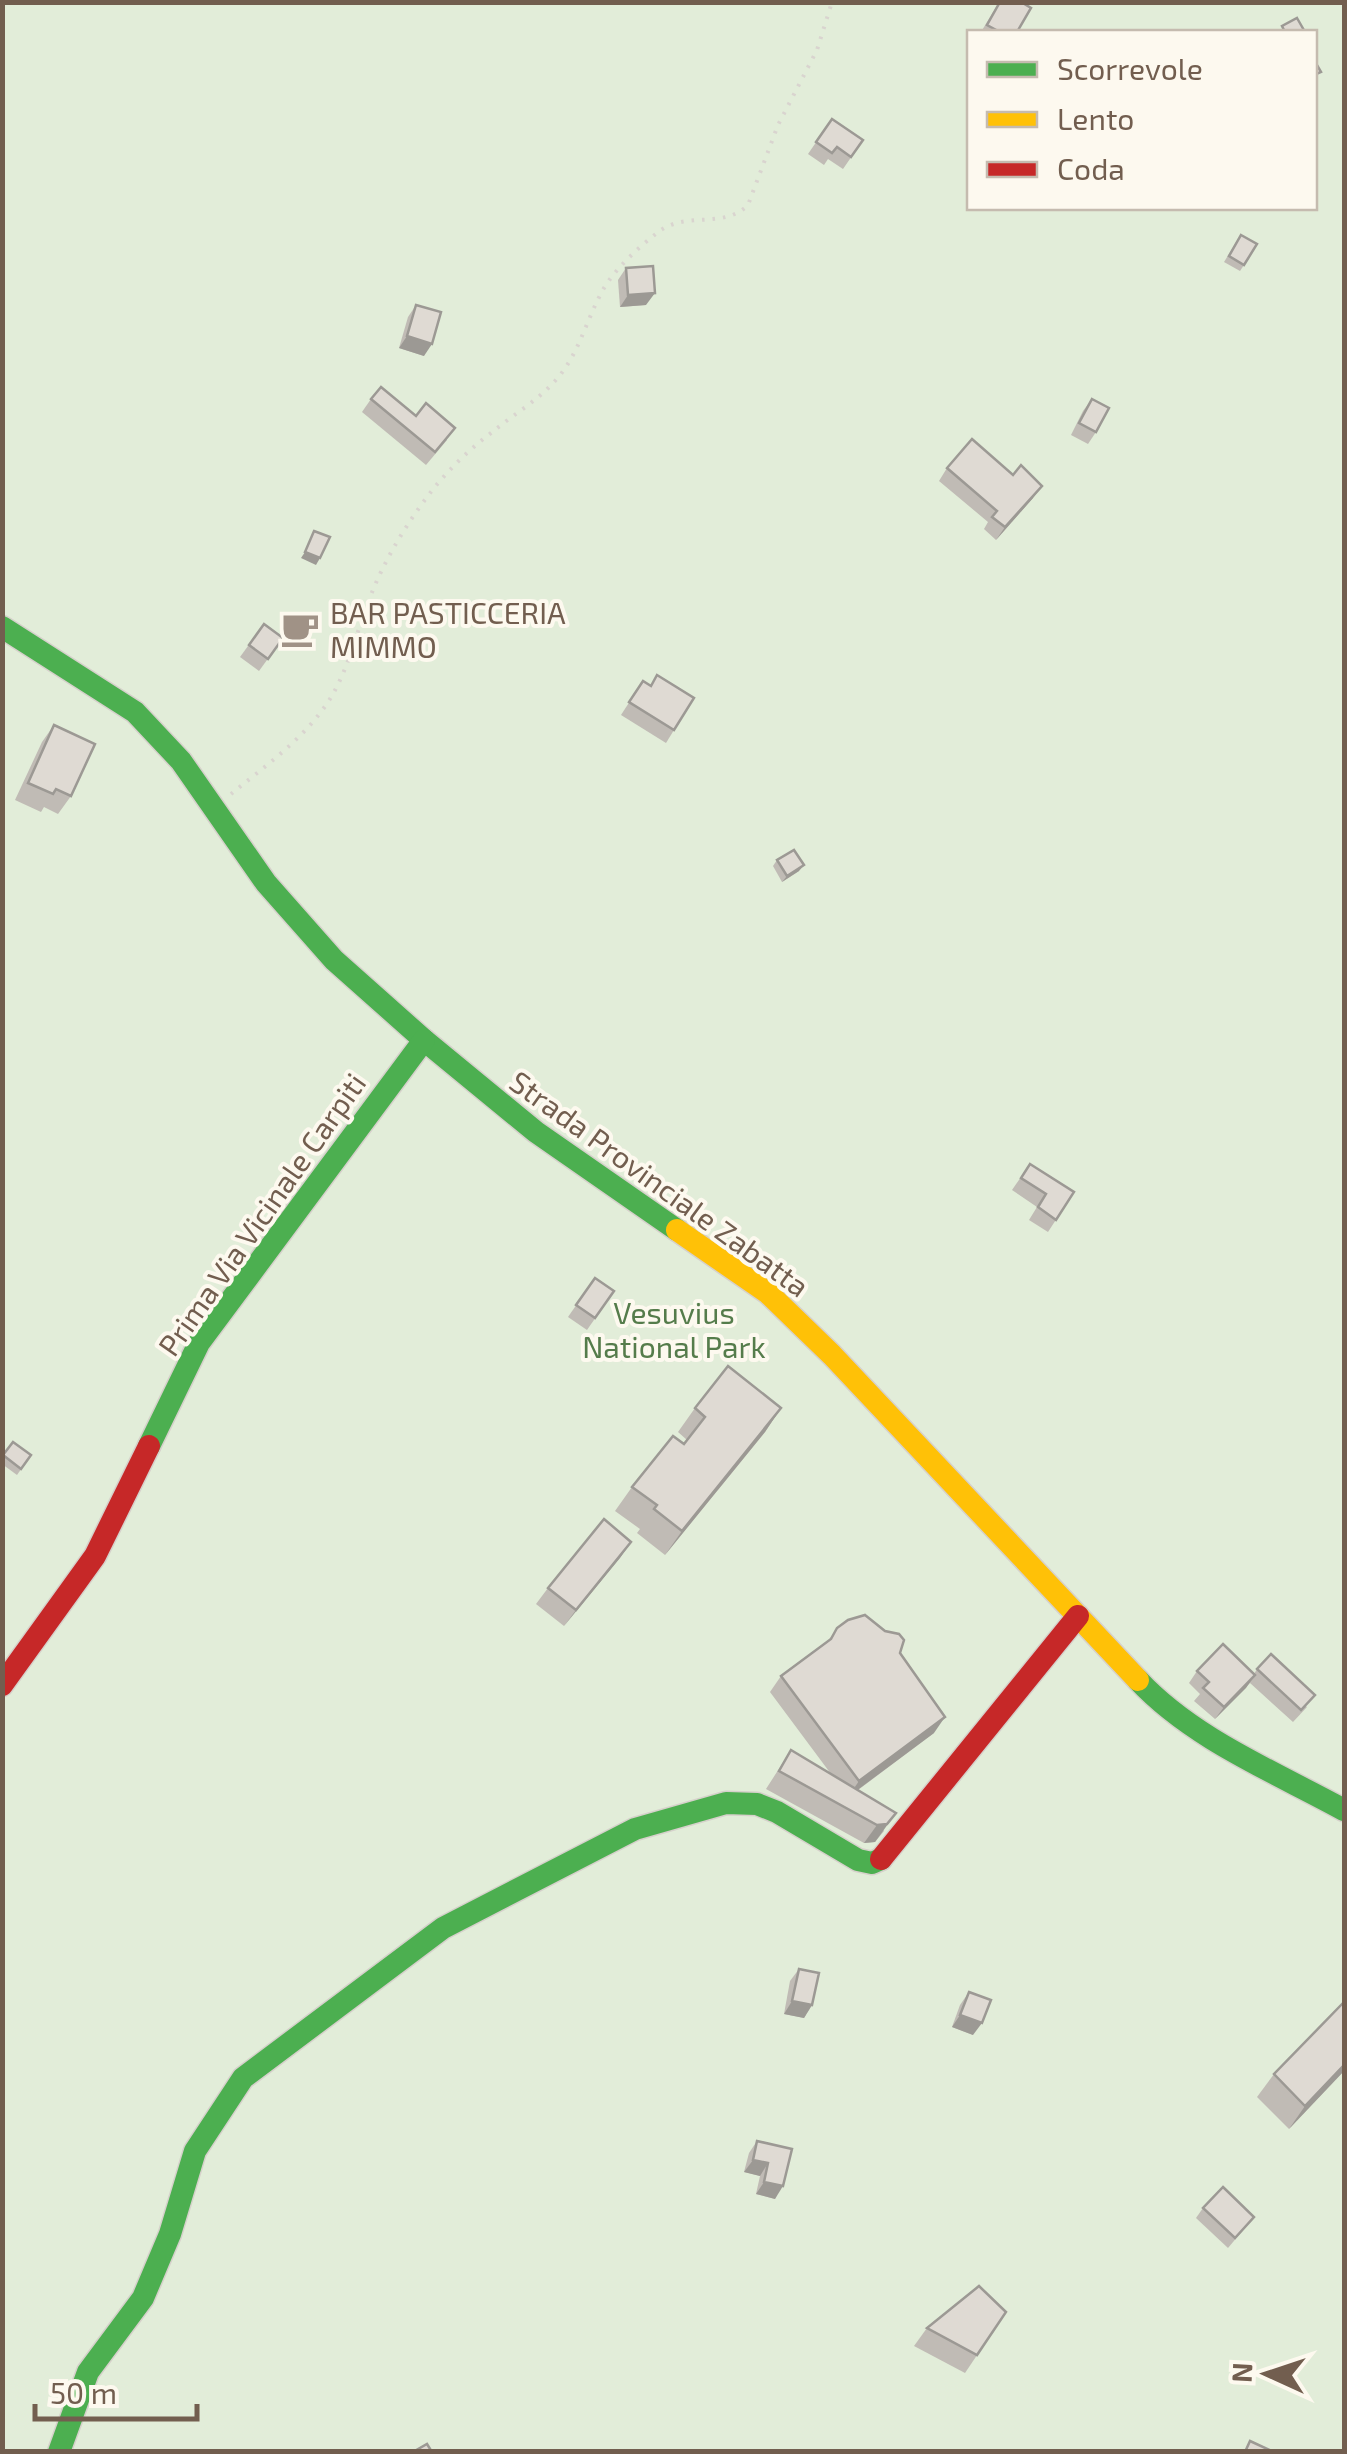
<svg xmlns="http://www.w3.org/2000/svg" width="1347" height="2454" font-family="'Exo 2',sans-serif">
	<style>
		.green { fill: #e2edd9; fill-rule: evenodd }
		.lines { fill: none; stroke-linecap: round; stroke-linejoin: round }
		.fast-casing { stroke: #d6d1cb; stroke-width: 25 }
		.slow-casing { stroke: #d6d1cb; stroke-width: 25 }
		.jam-casing { stroke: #d6d1cb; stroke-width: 25 }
		.path { stroke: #d9d4cf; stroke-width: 4; stroke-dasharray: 2.5 8; stroke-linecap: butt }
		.fast { stroke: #4caf50; stroke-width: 22 }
		.slow { stroke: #ffc107; stroke-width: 22 }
		.jam { stroke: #c62828; stroke-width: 22 }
		.wall { fill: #c0bbb5 }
		.shaded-wall { fill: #9c9994 }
		.building { fill: #dfdad3; stroke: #9c9994; stroke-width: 2.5 }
		.labels { text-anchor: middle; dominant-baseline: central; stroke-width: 8; stroke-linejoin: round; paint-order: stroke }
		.poi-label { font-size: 30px; fill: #725e4f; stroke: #fdf9ef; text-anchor: start }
		.street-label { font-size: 30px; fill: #725e4f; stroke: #fdf9ef }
		.park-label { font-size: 30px; fill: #557c4b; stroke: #fdf9ef }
	</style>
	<rect width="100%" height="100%" fill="#f6f4ed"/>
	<path class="green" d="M3,3H1344V2451H3ZM969,32H1314V208H969Z"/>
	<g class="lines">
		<g class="fast-casing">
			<g id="fast">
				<path d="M2,627L135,712L181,761L266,883L334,960L424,1040L536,1132L677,1230"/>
				<path d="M149,1446L199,1343L424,1040"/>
				<path d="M1138,1680C1193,1739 1275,1772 1344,1810"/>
				<path d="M59,2452L88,2372L143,2298L170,2234L195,2151L243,2078L443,1928L635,1829L726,1803L757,1804L777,1812L858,1860L872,1863L881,1859"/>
			</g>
		</g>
		<g class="slow-casing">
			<path id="slow" d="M677,1230L768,1293L832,1355L1138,1680"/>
		</g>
		<g class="jam-casing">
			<g id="jam">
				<path d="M2,1685L95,1556L149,1446"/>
				<path d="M881,1859L1078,1616"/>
			</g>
		</g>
		<path class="path" d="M231,794C264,767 301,741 326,705C348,673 355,636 369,600C384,560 408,521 434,488C451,467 473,446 495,430C514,414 537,401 554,382C579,356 586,319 604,288C616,268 639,247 657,233C684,210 723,230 748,205L778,125L817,50L832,2"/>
		<use href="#fast" class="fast"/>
		<use href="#slow" class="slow"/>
		<use href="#jam" class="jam"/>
	</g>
	<g class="wall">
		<path d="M999,2H1021L1017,32H981Z"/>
		<path d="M832,119L863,140L843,169L828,159L824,165L808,154Z"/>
		<path d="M1237,241L1244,265L1240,271L1224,262Z"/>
		<path d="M626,268L646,305L620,307L618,280Z"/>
		<path d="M416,305L424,356L399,348L408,317Z"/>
		<path d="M371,399L447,440L426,465L362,412Z"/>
		<path d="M1092,399L1096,432L1088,444L1071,435L1083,411Z"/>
		<path d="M947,468L1033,498L996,540L984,529L988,522L939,481Z"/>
		<path d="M264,624L283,638L259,671L240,657Z"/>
		<path d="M643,681L674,730L666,743L621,715Z"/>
		<path d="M54,725L71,796L58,814L44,807L41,812L15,800L42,742Z"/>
		<path d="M777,860L799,871L782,882L773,866Z"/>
		<path d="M1030,1164L1074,1192L1048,1232L1029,1220L1037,1207L1012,1190Z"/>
		<path d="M595,1278L614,1291L587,1330L568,1317Z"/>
		<path d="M695,1408H781L765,1432L665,1555L637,1533L640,1529L615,1511L632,1487L684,1444L687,1440L678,1432Z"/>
		<path d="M2,1455H31L17,1475L2,1464Z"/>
		<path d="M631,1542L564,1626L536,1604L548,1588Z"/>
		<path d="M837,1628L900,1653L934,1733L858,1790L884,1831L875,1842L864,1843L766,1789L791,1750L831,1774L770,1692L781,1676L828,1641Z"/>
		<path d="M1257,1669L1307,1707L1293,1722L1250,1683L1215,1719L1194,1701L1200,1694L1189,1683L1197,1671L1254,1674Z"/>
		<path d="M799,1969L812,2005L804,2018L784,2014L790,1981Z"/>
		<path d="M969,1992L973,2035L952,2027L960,2005Z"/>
		<path d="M1344,2002V2071L1289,2129L1257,2097L1274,2074Z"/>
		<path d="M757,2141L792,2149L775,2199L756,2194L760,2176L744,2172L749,2153Z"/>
		<path d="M1203,2208L1254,2217L1228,2248L1196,2218Z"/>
		<path d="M1006,2312L965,2373L914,2346L927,2328Z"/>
	</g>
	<g class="shaded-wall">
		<path d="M655,293L646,305L620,307L628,295Z"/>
		<path d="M407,336L432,344L424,356L399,348Z"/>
		<path d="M1042,486L1033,498L996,540L1005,527Z"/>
		<path d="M305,552L320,558L316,565L301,558Z"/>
		<path d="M804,865L799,871L782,882L787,876Z"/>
		<path d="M781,1408L765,1432L665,1555L682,1531Z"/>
		<path d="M631,1542L620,1558L564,1626L576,1610Z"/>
		<path d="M1255,1675L1246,1688L1215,1719L1224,1707Z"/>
		<path d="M945,1717L934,1733L848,1797L859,1781Z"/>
		<path d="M896,1813L875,1842L864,1843L877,1825Z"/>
		<path d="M792,2001L812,2005L804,2018L784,2014Z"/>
		<path d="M960,2015L982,2023L973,2035L952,2027Z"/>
		<path d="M1344,2065V2071L1289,2129L1305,2106Z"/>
		<path d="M753,2160L768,2163L760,2176L744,2172Z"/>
		<path d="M764,2182L783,2186L775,2199L756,2194Z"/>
	</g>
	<g class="building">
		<path d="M1000,2H1021L1031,8L1017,32H1000L987,25Z"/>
		<path d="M1297,18L1305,32H1285L1282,26Z"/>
		<path d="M1314,60L1321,72L1314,75Z"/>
		<path d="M832,119L863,140L851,157L837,147L832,153L816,142Z"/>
		<path d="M1241,235L1257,244L1244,265L1229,256Z"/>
		<path d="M653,266L655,293L628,295L626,268Z"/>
		<path d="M416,305L441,312L432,344L407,336Z"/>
		<path d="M381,387L416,416L426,403L455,428L435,452L371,399Z"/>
		<path d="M1092,399L1109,408L1096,432L1079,423Z"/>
		<path d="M972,439L1013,475L1021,465L1042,486L1005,527L992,517L997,511L947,468Z"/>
		<path d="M314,531L330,537L320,558L305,552Z"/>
		<path d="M264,624L283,638L268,659L249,645Z"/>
		<path d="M657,675L694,698L674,730L629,702L643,681L651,686Z"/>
		<path d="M54,725L95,744L71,796L56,789L53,794L28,783Z"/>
		<path d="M794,850L804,865L787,876L777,860Z"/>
		<path d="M1030,1164L1074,1192L1056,1220L1038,1207L1046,1194L1021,1178Z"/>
		<path d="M595,1278L614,1291L595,1318L576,1305Z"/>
		<path d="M728,1366L781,1408L682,1531L654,1509L657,1505L632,1487L673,1436L684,1444L705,1417L695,1408Z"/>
		<path d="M13,1442L31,1455L21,1469L3,1455Z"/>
		<path d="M604,1519L631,1542L576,1610L548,1588Z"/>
		<path d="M865,1615L885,1631L899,1634L904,1640L900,1653L945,1717L859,1781L781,1676L831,1639L837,1628L848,1620Z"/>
		<path d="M1223,1644L1255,1675L1224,1707L1203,1688L1209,1682L1197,1671Z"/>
		<path d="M1271,1654L1315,1695L1301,1710L1257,1669Z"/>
		<path d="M791,1750L896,1813L887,1824L877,1825L779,1771Z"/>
		<path d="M799,1969L819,1973L812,2005L792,2001Z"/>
		<path d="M969,1992L991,2000L982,2023L960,2015Z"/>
		<path d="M1344,2002V2065L1305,2106L1274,2074Z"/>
		<path d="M757,2141L792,2149L783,2186L764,2182L768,2163L753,2160Z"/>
		<path d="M1223,2187L1254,2217L1235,2238L1203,2208Z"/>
		<path d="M979,2286L1006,2312L977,2355L927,2328Z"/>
		<path d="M1250,2441L1274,2452H1245Z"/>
		<path d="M427,2444L432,2452H413Z"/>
	</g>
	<defs>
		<g id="cafe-bare" transform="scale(3)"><path d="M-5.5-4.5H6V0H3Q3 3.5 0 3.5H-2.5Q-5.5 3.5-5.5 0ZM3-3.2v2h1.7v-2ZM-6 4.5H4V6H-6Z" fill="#a09286" stroke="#fdf9ef" stroke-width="2.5" paint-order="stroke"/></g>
	</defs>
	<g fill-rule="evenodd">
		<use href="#cafe-bare" x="300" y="629"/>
	</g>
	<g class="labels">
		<g class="poi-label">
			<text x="330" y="612">BAR PASTICCERIA<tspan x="330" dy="34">MIMMO</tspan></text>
		</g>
		<g class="street-label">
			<text transform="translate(660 1183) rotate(36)">Strada Provinciale Zabatta</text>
			<text transform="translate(261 1214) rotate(-55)">Prima Via Vicinale Carpiti</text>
		</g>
		<g class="park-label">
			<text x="674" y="1312">Vesuvius<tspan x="674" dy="34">National Park</tspan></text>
		</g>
	</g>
	<rect width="1347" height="2454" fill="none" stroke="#725e4f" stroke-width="10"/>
	<rect x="967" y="30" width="350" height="180" fill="#fdf9ef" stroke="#c5bbaf" stroke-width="2.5"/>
	<rect x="987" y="62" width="50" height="15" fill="#4caf50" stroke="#c5bbaf" stroke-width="2.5"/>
	<text x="1057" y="80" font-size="30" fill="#725e4f">Scorrevole</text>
	<rect x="987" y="112" width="50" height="15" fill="#ffc107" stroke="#c5bbaf" stroke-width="2.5"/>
	<text x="1057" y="130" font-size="30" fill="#725e4f">Lento</text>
	<rect x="987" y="162" width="50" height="15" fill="#c62828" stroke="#c5bbaf" stroke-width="2.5"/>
	<text x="1057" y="180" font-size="30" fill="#725e4f">Coda</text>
	<g transform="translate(1267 2374) rotate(273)" stroke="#fdf9ef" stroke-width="8" paint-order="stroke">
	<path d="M0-8L18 38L0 25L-18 38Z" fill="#725e4f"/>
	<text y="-15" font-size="28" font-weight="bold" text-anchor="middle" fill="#725e4f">N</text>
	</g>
	<path d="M35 2404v15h162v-15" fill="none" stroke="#725e4f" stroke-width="5"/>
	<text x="50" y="2404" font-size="30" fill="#725e4f" stroke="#fdf9ef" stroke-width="8" paint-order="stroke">50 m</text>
</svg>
